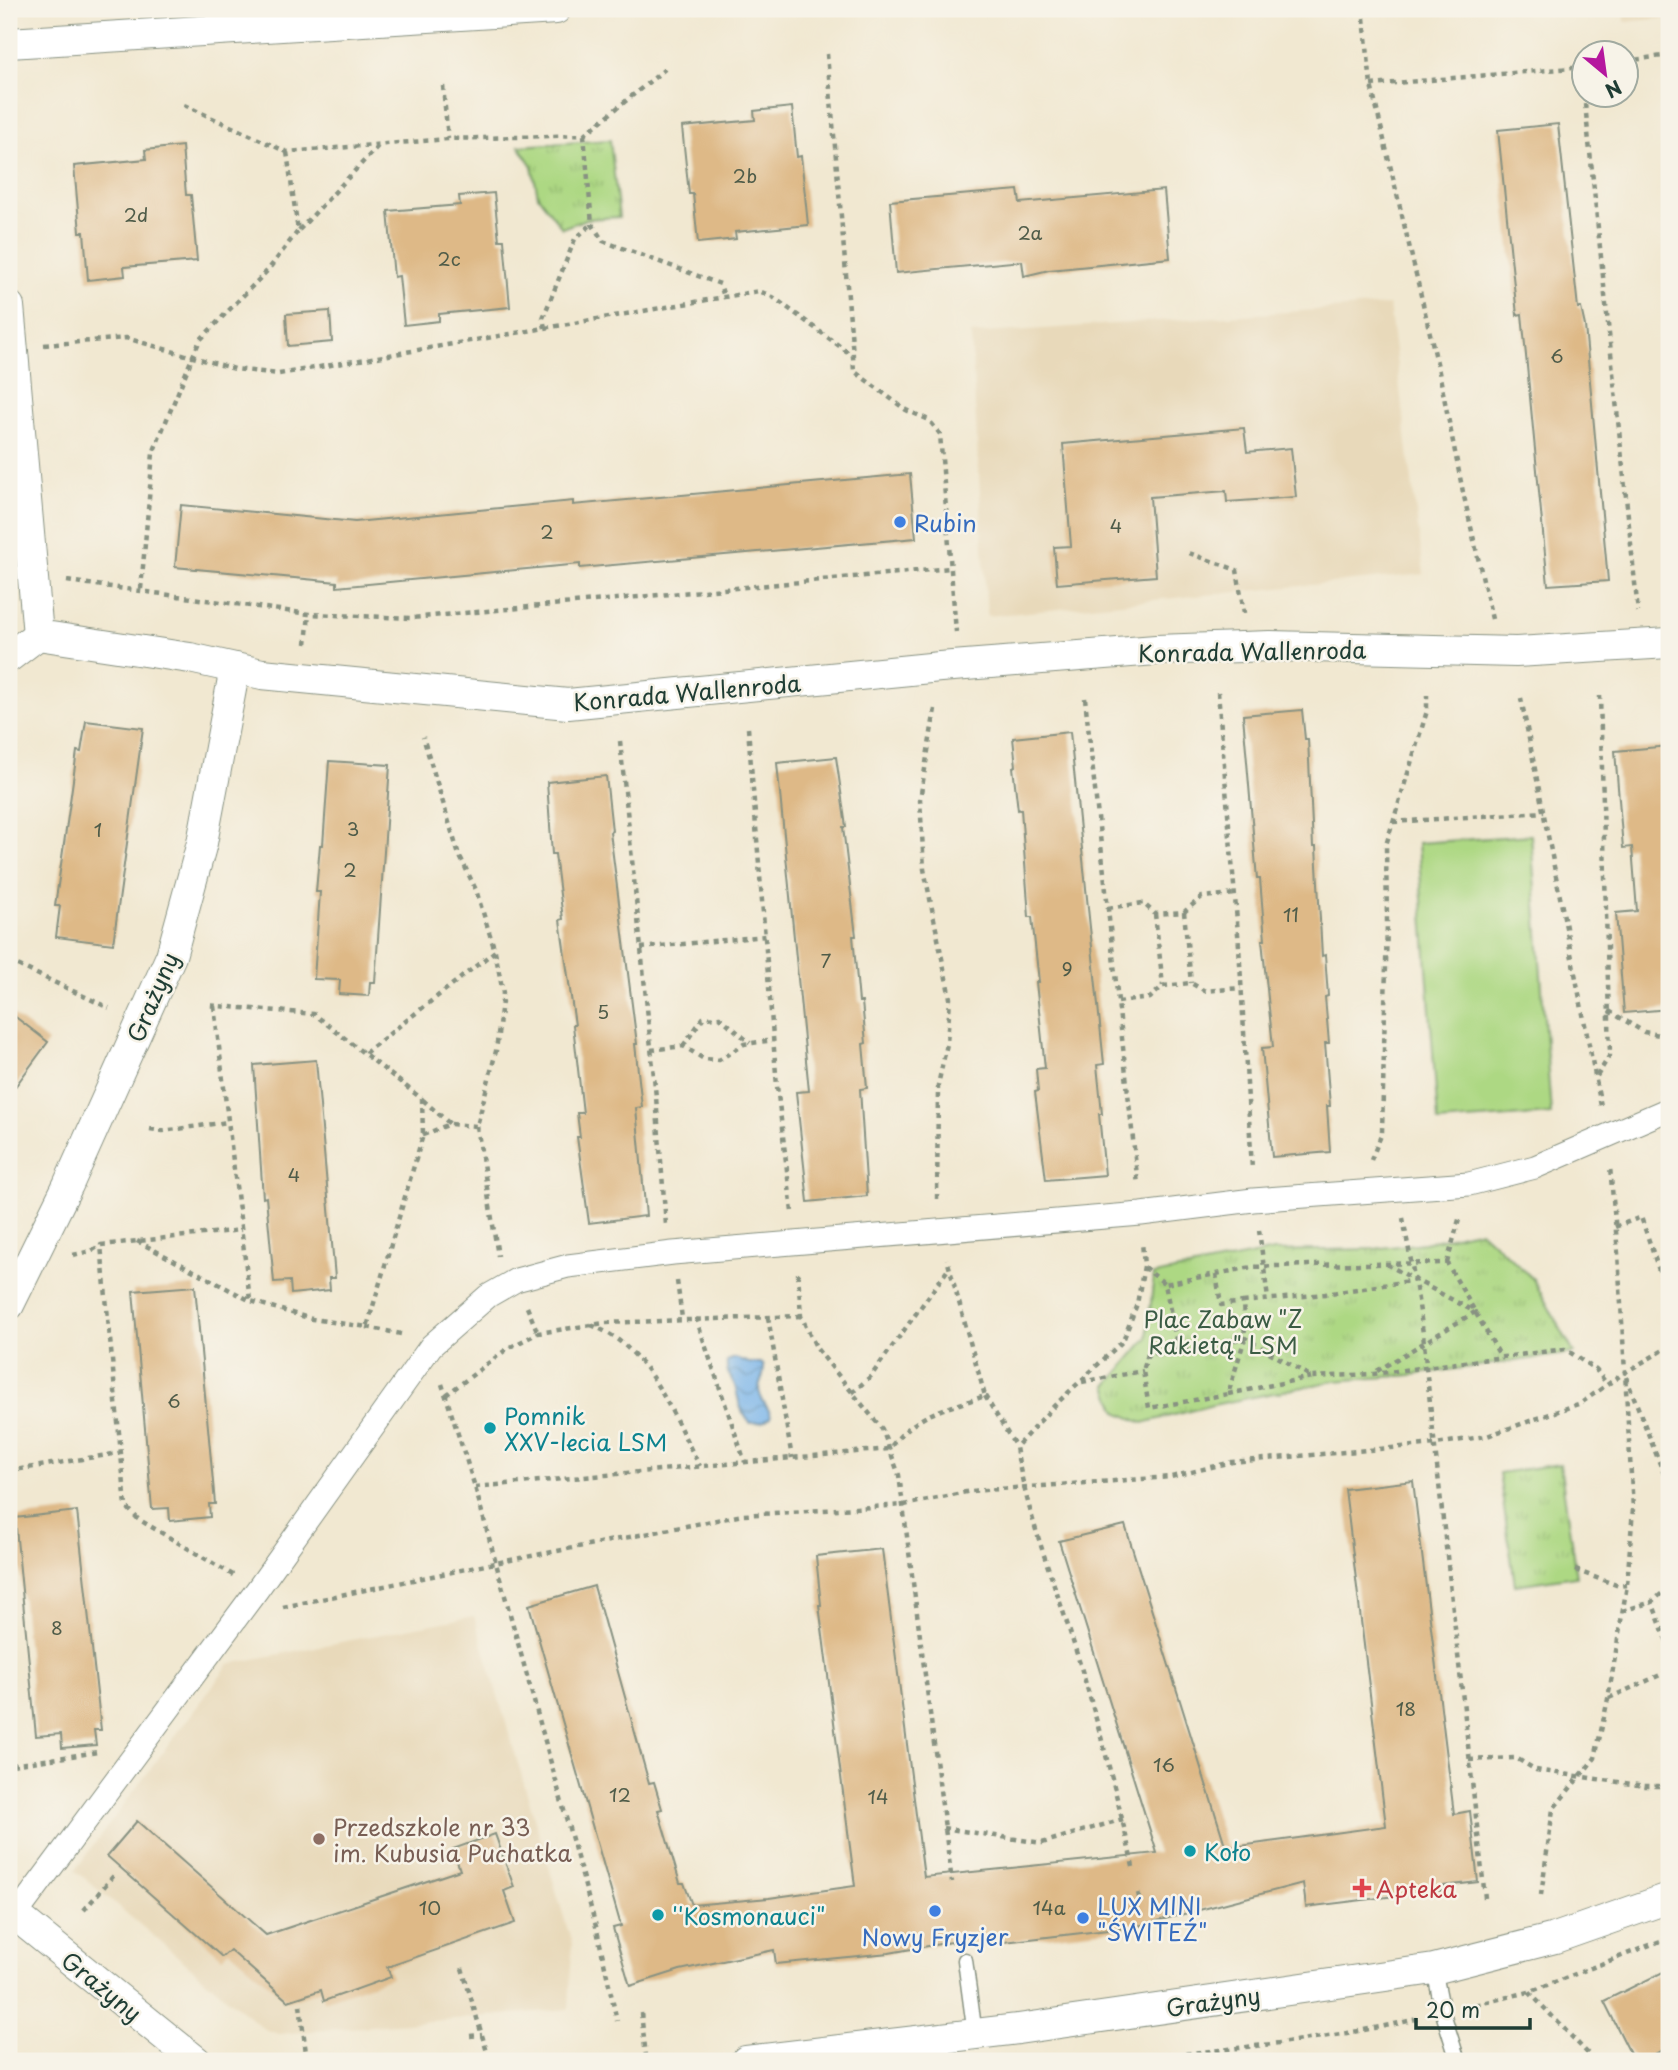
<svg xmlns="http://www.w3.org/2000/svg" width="1678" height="2070" font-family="'Playpen Sans',sans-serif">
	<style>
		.built { fill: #e8d9ba }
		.grass { fill: url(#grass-tufts); stroke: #668a5c; stroke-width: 2 }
		.garden { fill: #add883; stroke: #668a5c; stroke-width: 2 }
		.water { fill: url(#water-waves); stroke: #4c788f; stroke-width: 2 }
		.building { fill: #deb987 }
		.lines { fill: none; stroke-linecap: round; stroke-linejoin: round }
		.service-casing { stroke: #889282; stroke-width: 17 }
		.pedestrian-casing { stroke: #889282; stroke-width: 25 }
		.minor-casing { stroke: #889282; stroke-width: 32 }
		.path { stroke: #889282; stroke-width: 4.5; stroke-dasharray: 5 5; stroke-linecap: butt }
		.service { stroke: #fff; stroke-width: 14 }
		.pedestrian { stroke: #fff; stroke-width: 23 }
		.minor { stroke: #fff; stroke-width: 30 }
		.shop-dot { fill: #3f7fe0; stroke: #f7f3e8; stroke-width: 2.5 }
		.culture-dot { fill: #0f9aa8; stroke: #f7f3e8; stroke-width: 2.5 }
		.education-dot { fill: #8d6e63; stroke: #f7f3e8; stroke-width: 2.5 }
		.health-dot { fill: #e0444e; stroke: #f7f3e8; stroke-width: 2.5 }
		.labels { text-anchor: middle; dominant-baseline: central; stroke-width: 5; stroke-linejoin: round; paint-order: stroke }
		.number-label { font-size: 19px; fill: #4f5c49 }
		.shop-label { font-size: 23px; fill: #366cbe; stroke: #f7f3e8; text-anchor: start }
		.street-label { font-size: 23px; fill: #1f3d34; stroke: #f7f3e8 }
		.park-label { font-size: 23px; fill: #3b5c44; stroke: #f7f3e8 }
		.culture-label { font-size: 23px; fill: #0d838f; stroke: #f7f3e8; text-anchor: start }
		.education-label { font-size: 23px; fill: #785e54; stroke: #f7f3e8; text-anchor: start }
		.health-label { font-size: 23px; fill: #be3a42; stroke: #f7f3e8; text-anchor: start }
	</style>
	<defs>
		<pattern id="grass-tufts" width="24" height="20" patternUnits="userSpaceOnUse" patternTransform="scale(1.75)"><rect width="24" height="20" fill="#add883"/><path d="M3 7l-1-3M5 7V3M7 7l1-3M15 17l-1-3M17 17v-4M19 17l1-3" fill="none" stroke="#94ba72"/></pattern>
		<pattern id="water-waves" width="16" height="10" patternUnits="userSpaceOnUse" patternTransform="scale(1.75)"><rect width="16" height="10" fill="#78b4ea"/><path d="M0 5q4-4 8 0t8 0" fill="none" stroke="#6294be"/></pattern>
	</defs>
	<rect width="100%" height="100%" fill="#f7f3e8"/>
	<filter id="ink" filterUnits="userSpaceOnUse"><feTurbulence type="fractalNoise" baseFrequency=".0143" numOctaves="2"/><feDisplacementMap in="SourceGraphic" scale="14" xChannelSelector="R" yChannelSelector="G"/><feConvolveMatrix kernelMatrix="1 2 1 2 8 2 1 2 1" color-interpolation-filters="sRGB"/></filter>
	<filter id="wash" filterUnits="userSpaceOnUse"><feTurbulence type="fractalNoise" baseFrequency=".00686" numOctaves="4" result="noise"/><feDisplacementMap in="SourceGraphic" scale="28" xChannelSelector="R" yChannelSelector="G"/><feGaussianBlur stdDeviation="1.57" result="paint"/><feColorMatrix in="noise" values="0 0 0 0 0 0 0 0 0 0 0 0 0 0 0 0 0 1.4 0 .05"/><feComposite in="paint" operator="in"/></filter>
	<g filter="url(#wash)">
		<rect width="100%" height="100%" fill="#f1e8d1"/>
		<g class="built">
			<path d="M1624,9H1669V18L1625,22Z"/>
			<path d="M1389,305L1424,574L987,616L971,334Z"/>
			<path d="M474,1616L572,1944L569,2009L279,2034L264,2029L75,1870L229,1664Z"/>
		</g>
		<g class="grass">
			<path d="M610,140L619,217L586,219L562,228L538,196L532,166L519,146Z"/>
			<path d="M1480,1230L1533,1279L1574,1353L1411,1375L1334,1381L1213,1405L1143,1423L1117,1412L1107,1386L1147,1338L1154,1275L1274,1251L1374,1249L1424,1243Z"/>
			<path d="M1560,1464L1576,1576L1515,1585L1499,1473Z"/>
		</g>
		<path class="garden" d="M1531,835L1551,1114L1438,1122L1418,843Z"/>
		<path class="water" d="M735,1358L749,1363H761L764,1366C765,1376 759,1381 759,1389C759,1401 770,1406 771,1417L762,1422L750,1423C738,1408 740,1403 735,1386C731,1375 725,1374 727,1361Z"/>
		<g id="blocks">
			<g class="building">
				<path d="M792,107L797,157L801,156L808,225L735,232L736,239L698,243L693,194H689L682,127L755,120L754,111Z"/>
				<path d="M1558,124L1578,308H1581L1585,326L1608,581L1548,585L1522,314L1517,315L1498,130Z"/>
				<path d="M182,146L186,195H191L197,261L124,267L125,276L88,280L84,232H80L74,166L146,159L145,150Z"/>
				<path d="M1018,190L1020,203L1164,190L1170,258L1049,270L1024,276L1022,261L896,273L890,201Z"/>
				<path d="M494,193L499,240H504L510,307L439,314V321L404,325L399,276L394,277L388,211L460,205L459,196Z"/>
				<path d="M330,311L332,342L288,346L286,314Z"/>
				<path d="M1244,428L1247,452L1291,448L1296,497L1227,502L1226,491L1150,497L1156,576L1057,584L1054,547L1071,546L1063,444Z"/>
				<path d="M910,474L916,538L580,568V564L337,587V582L175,567L181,505L355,522L573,501V505Z"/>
				<path d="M1302,710L1305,739H1308L1313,847H1316L1322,956L1325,955L1328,996L1325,997L1329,1043H1325L1330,1106H1327L1330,1152L1272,1157L1262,1048L1273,1047L1262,940H1265L1260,879H1257L1243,715Z"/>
				<path d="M86,721L143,728L113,944L56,937L60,906H55L70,802L77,751L81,752Z"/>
				<path d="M1070,732L1104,1064L1097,1065L1102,1114H1099L1105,1175L1046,1180L1035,1092L1038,1091L1036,1069L1045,1068L1036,982H1039L1032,917H1029L1021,809L1018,810L1013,767L1016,766L1013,738Z"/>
				<path d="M1669,746V1009L1624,1013L1616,913L1637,911L1632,847L1623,848L1615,751Z"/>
				<path d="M836,757L846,827H843L856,936H853L859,1002H862L866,1043L863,1044L867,1088L860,1089L867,1196L808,1202L796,1092L809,1091L777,763Z"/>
				<path d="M329,761L390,765L375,982H370L369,996L339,994L340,980L314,979L320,892H316L320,845H323Z"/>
				<path d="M606,776L612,831L610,832L637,1044H635L642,1107L636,1108L646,1216L589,1223L577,1137H580L577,1113H583L573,1025H575L560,920L563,919L555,854H552L547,782Z"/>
				<path d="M9,1012L48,1042L9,1095Z"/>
				<path d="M316,1060L335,1278H329L330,1290L291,1294L290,1281L274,1282L266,1197L263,1198L254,1065Z"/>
				<path d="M195,1286L215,1504H209L210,1517L170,1521L169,1508L152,1509L133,1291Z"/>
				<path d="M1413,1481L1454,1814L1470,1811L1478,1882L1444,1886V1890L1306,1907L1303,1883L1134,1927L977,1945L951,1942L889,1953L776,1964L774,1950L680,1970L630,1986L613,1928L621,1926L529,1605L594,1586L649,1783L654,1782L662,1809L658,1810L680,1883H684L692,1905L769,1898L855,1886L819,1605H821L816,1556L882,1549L924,1877L1157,1853L1059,1541L1125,1525L1226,1848L1386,1826L1345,1489Z"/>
				<path d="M77,1511L101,1730H94L96,1745L62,1748L61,1734L36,1736L15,1518Z"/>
				<path d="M137,1821L266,1935L460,1870L453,1849L495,1834L514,1887L504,1891L515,1923L387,1967L391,1977L324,2001L321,1990L288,2001L230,1950L222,1957L107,1856Z"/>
				<path d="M1669,1969V2047L1641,2061H1634L1604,2001Z"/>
			</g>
		</g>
	</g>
	<g filter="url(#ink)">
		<use href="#blocks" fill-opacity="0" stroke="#889282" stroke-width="2"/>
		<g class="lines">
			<g class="service-casing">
				<g id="service">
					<path d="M965,1960L975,2035"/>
					<path d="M1434,1969L1443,2013L1458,2061"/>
				</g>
			</g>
			<g class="pedestrian-casing">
				<path id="pedestrian" d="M15,1916L257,1590L431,1346L488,1296L516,1280L568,1266L673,1253L1141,1214L1253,1200L1469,1184L1535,1167L1669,1109"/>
			</g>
			<g class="minor-casing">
				<g id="minor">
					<path d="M9,43L556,9"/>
					<path d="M9,306L38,635L190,658L262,674L568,704L940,667L1156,650L1270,646L1516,652L1669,643"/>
					<path d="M9,657L38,635"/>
					<path d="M9,1305L68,1185L171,956L202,843L235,668"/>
					<path d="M9,1910L196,2061"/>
					<path d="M746,2061L1018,2029L1434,1969L1555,1938L1669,1898"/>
				</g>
			</g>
			<g class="path">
				<path d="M1364,18L1371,85L1438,367L1463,492L1492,619"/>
				<path d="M827,54L853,355"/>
				<path d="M1626,61L1669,55"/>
				<path d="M1582,67L1584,87"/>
				<path d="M1371,85L1584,67"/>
				<path d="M443,86L448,139"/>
				<path d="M1584,94L1638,612"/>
				<path d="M184,105L287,152L448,139L584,135L592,224L603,241L720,284L724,297"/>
				<path d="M584,135L665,69"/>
				<path d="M299,230L379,145"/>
				<path d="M545,328L543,318L575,239L592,224"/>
				<path d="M44,345L126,338L235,369L279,374L759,291L773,297L853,356L854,371L906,410L929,420L940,434L956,632"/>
				<path d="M1189,553L1237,570L1244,613"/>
				<path d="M67,581L309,614L411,618L951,568"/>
				<path d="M141,589L153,453L192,358L200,340L268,270L298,231L287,152"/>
				<path d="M306,644L309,614"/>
				<path d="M1218,692L1239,946L1252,1169"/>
				<path d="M1085,698L1138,1185"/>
				<path d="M1521,698L1601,1106"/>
				<path d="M935,709L920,799L924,869L950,998L947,1044L938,1085L937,1202"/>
				<path d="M748,728L777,1086L792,1212"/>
				<path d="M620,741L656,1097L666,1225"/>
				<path d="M1393,822L1544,812"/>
				<path d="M1108,908L1143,903L1155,914L1184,912L1202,897L1235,894"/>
				<path d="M1184,912L1191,983"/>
				<path d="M1155,914L1163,986"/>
				<path d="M641,948L766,936"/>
				<path d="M9,961L109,1008"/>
				<path d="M1118,1002L1150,998L1163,986L1191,983L1205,991L1241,988"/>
				<path d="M214,1006L250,1300"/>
				<path d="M1609,1011L1644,1032L1669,1037"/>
				<path d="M683,1046L703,1018L720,1017L750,1043"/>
				<path d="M651,1050L683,1046L704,1059L719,1060L744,1044L774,1040"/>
				<path d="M365,1053L495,951"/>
				<path d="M1597,1076L1610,1055L1600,696"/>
				<path d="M423,1100L450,1124"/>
				<path d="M477,1126L498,1256"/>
				<path d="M150,1129L163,1131L228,1122"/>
				<path d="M423,1135L450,1124L477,1126L496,1051L503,993L495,951L476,890L458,852L423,737"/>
				<path d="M1371,1160L1382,1133L1387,922L1386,845L1427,711V695"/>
				<path d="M1403,1218C1412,1268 1423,1316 1426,1367L1374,1374L1312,1377L1245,1338L1178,1350L1165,1284L1252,1267C1317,1264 1382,1264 1447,1263L1501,1357"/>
				<path d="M1615,1227L1641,1217L1669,1300"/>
				<path d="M1259,1230L1268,1299"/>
				<path d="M137,1241L251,1301L312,1319L367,1327L423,1135L422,1099L314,1014L206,1005"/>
				<path d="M73,1255L91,1251L101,1245"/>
				<path d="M1447,1263L1460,1216"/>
				<path d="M1144,1267L1165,1284"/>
				<path d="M798,1273L801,1316L817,1349L882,1429L899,1475L952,1882"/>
				<path d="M1216,1274L1221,1305L1243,1302"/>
				<path d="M677,1281L682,1318"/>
				<path d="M527,1307L538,1333"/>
				<path d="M768,1317L792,1458"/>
				<path d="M696,1318L745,1462"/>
				<path d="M591,1325C651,1348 671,1415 700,1466"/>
				<path d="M367,1327L401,1334"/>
				<path d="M1178,1350L1148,1354L1143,1371L1149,1408L1228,1394L1245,1338L1243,1302L1325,1294L1416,1280"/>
				<path d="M1377,1371L1475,1312L1386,1264"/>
				<path d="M1626,1377L1669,1487"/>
				<path d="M1082,1382L1143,1371"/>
				<path d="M442,1384L475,1487L597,1930L617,2021"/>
				<path d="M852,1393L871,1376L949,1268"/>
				<path d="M1228,1394L1311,1377"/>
				<path d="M446,1395L507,1349L538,1333L604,1323L801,1316"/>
				<path d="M985,1396L1016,1447"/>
				<path d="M9,1471L119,1453"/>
				<path d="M475,1487L889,1449C917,1412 943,1410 985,1396L947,1259"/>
				<path d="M1575,1570L1619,1586L1627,1585"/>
				<path d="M233,1575L138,1519L126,1506L101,1245L241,1230"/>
				<path d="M1669,1587L1652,1602L1669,1647"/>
				<path d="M283,1607L495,1563L743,1515L904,1505L971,1491L1171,1477L1232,1462L1436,1444L1487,1436L1581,1403L1624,1373L1669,1347"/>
				<path d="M1622,1611L1652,1602"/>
				<path d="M1609,1698L1669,1671"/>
				<path d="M1469,1760L1516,1758L1536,1770L1645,1786H1669"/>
				<path d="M12,1765L98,1752"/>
				<path d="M943,1828L1042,1843L1123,1819"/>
				<path d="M1133,1867C1117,1794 1098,1722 1076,1651C1055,1583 1027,1517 1016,1447L1054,1406L1123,1341L1137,1304L1144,1266L1142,1242"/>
				<path d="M1138,1893L1140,1901"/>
				<path d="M1541,1895L1553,1809L1595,1758L1608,1699L1627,1585L1633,1509L1618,1253L1610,1167"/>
				<path d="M1485,1898L1426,1367L1565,1349L1596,1370L1607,1384"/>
				<path d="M84,1910L116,1873"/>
				<path d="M462,1968L487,2052"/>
				<path d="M1529,1992L1595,2061"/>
				<path d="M300,2005L307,2061"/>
				<path d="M1466,2007L1529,1992L1663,1940"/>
				<path d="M641,2013L646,2056"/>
				<path d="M470,2036L482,2035"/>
				<path d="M1116,2061C1216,2050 1319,2042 1417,2019"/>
			</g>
			<use href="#service" class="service"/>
			<use href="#pedestrian" class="pedestrian"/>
			<use href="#minor" class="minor"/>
		</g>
	</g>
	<g class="shop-dot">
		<circle cx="900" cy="522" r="7"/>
		<circle cx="935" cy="1911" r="7"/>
		<circle cx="1083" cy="1918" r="7"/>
	</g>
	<g class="culture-dot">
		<circle cx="490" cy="1428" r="7"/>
		<circle cx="1190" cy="1851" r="7"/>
		<circle cx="658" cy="1915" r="7"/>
	</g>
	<circle class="education-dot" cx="319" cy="1839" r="7"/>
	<path class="health-dot" d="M1358.5 1877.5h7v7h7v7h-7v7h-7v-7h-7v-7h7z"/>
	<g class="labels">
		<g class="number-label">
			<text x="745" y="175">2b</text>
			<text x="136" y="214">2d</text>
			<text x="1030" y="232">2a</text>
			<text x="449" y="258">2c</text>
			<text x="1557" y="355">6</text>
			<text x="1116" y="525">4</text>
			<text x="547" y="531">2</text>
			<text x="353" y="828">3</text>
			<text x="98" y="829">1</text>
			<text x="350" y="869">2</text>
			<text x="1291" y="914">11</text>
			<text x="826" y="960">7</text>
			<text x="1067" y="968">9</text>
			<text x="603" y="1011">5</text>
			<text x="294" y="1174">4</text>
			<text x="174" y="1400">6</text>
			<text x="57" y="1627">8</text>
			<text x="1406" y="1708">18</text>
			<text x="1164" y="1764">16</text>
			<text x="620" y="1794">12</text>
			<text x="878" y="1796">14</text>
			<text x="430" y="1907">10</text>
			<text x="1049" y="1907">14a</text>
		</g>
		<g class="shop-label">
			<text x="914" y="522">Rubin</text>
			<text x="1097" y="1905">LUX MINI<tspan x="1097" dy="26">"ŚWITEŹ"</tspan></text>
			<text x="935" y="1936" text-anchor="middle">Nowy Fryzjer</text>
		</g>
		<g class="street-label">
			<text transform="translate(1252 651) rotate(-1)">Konrada Wallenroda</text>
			<text transform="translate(687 692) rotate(-5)">Konrada Wallenroda</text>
			<text transform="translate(152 997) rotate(-67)">Grażyny</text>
			<text transform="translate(102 1986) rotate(39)">Grażyny</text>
			<text transform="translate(1213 2001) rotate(-8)">Grażyny</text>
		</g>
		<g class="park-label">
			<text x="1223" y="1318">Plac Zabaw "Z<tspan x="1223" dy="26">Rakietą" LSM</tspan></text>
		</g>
		<g class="culture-label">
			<text x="504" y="1415">Pomnik<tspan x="504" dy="26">XXV-lecia LSM</tspan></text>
			<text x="1204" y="1851">Koło</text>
			<text x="672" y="1915">''Kosmonauci"</text>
		</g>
		<g class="education-label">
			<text x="333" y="1826">Przedszkole nr 33<tspan x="333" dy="26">im. Kubusia Puchatka</tspan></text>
		</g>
		<g class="health-label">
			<text x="1376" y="1888">Apteka</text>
		</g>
	</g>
	<rect width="1678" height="2070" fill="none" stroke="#f7f3e8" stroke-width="35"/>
	<g transform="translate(1605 74) rotate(151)"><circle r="33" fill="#f7f3e8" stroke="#a1aaa0" stroke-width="2"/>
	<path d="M0-5L12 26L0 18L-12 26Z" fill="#b5179e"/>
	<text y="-10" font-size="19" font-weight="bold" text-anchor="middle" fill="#1f3d34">N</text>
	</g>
	<path d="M1416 2018v10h114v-10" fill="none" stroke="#1f3d34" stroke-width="3.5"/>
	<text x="1426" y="2018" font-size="21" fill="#1f3d34" stroke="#f7f3e8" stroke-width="5" paint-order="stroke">20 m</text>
</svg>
